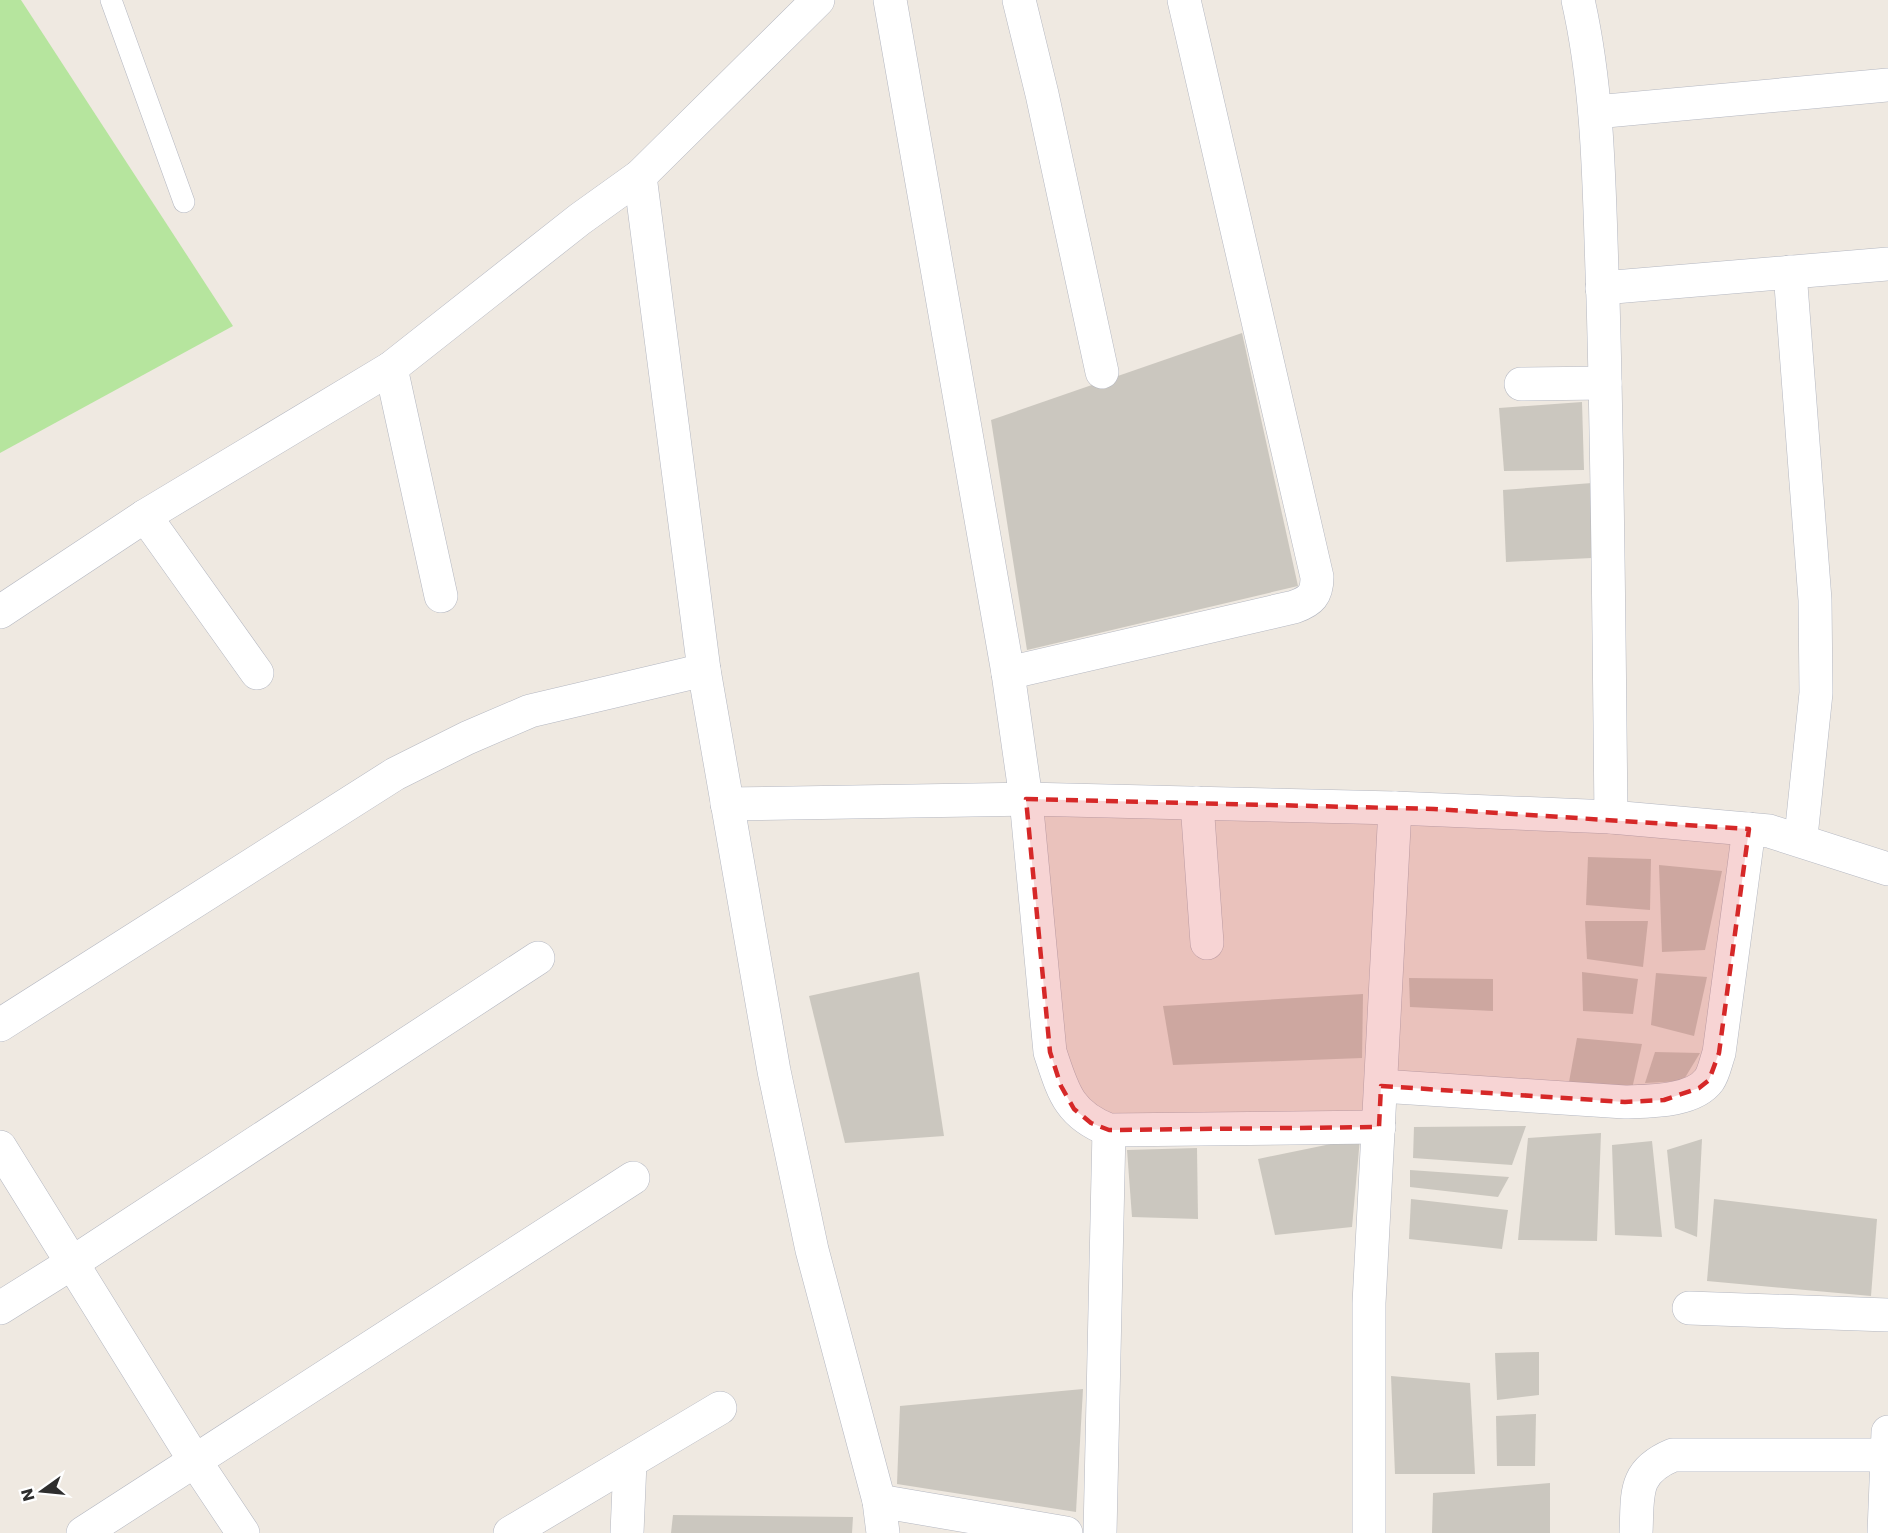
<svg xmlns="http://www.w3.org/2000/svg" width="1888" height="1533" font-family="Poppins,sans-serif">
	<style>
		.green { fill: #b6e59e }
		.building { fill: #cbc7bf }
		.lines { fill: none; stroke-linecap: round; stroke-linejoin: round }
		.lane-casing { stroke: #b4b7c1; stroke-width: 22 }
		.street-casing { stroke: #b4b7c1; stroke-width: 34 }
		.secondary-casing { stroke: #b4b7c1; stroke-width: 34 }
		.lane { stroke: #fff; stroke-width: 21 }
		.street { stroke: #fff; stroke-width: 33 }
		.secondary { stroke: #fff; stroke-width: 33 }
		.marked { fill: #d62828; fill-opacity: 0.2; stroke: #d62828; stroke-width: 4.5; stroke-dasharray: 12 8; stroke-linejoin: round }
	</style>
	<rect width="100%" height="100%" fill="#efe9e1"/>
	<path class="green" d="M 0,0 L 21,0 L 233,326 L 0,453 Z"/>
	<g class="building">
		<path d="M 1242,333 L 1298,586 L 1027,650 L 991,420 Z"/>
		<path d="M 1582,402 L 1584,470 L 1504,471 L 1499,408 Z"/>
		<path d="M 1592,483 L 1592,558 L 1506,562 L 1503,490 Z"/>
		<path d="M 1588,857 L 1651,859 L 1650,910 L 1586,905 Z"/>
		<path d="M 1659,865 L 1722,871 L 1705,950 L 1662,952 Z"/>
		<path d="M 1585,921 L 1648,921 L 1643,967 L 1587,959 Z"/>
		<path d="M 919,972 L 944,1136 L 845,1143 L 809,996 Z"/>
		<path d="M 1582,972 L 1638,979 L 1633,1014 L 1583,1011 Z"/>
		<path d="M 1656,973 L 1707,977 L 1694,1036 L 1651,1025 Z"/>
		<path d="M 1409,978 L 1493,979 L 1493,1011 L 1410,1007 Z"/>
		<path d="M 1363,994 L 1362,1058 L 1173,1065 L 1163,1006 Z"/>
		<path d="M 1577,1038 L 1642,1044 L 1632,1089 L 1569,1082 Z"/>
		<path d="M 1655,1052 L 1700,1053 L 1683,1081 L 1645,1083 Z"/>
		<path d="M 1526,1126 L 1512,1165 L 1413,1158 L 1414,1127 Z"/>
		<path d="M 1601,1133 L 1597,1241 L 1518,1240 L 1528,1138 Z"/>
		<path d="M 1360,1138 L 1352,1227 L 1275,1235 L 1258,1159 Z"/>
		<path d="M 1702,1139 L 1697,1237 L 1675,1228 L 1667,1150 Z"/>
		<path d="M 1652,1141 L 1662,1237 L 1615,1235 L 1612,1145 Z"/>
		<path d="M 1197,1148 L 1198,1219 L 1132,1217 L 1127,1150 Z"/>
		<path d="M 1410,1170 L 1509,1177 L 1498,1197 L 1410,1187 Z"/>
		<path d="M 1411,1199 L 1508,1210 L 1502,1249 L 1409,1239 Z"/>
		<path d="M 1714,1199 L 1877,1219 L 1871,1296 L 1707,1281 Z"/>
		<path d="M 1539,1352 L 1539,1395 L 1497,1400 L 1495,1353 Z"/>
		<path d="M 1391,1376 L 1470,1383 L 1475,1474 L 1395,1474 Z"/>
		<path d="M 1083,1389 L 1076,1512 L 897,1484 L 900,1406 Z"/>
		<path d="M 1536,1414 L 1535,1466 L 1497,1466 L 1496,1416 Z"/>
		<path d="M 1550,1483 L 1550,1533 L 1432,1533 L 1433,1493 Z"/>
		<path d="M 673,1515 L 853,1517 L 852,1533 L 671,1533 Z"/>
	</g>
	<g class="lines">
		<g class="lane-casing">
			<path id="lane" d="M 111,0 L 184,202"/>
		</g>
		<g class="street-casing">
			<g id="street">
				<path d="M 890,0 L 1008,673 L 1026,799 L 1050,1052 C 1063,1091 1068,1114 1109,1130 L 1379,1127"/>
				<path d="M 1019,0 L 1042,94 L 1102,372"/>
				<path d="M 1578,0 C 1600,97 1599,199 1603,299 C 1608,471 1609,644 1611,817"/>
				<path d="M 1595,112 L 1888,85"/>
				<path d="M 1790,272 L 1815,600 L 1816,693 L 1802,827"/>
				<path d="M 1602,288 L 1888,264"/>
				<path d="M 391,368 L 441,596"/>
				<path d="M 145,516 L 257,673"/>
				<path d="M 1008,673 L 1294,607 C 1311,601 1317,595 1317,577 L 1184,0"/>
				<path d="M 727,804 L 1026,799 L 1395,808 L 1611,817 L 1769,831 L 1888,869"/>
				<path d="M 0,1025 L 395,774 L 467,738 L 530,711 L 704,670"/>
				<path d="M 1381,1086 L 1625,1102 C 1649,1101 1693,1102 1709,1080 C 1714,1073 1716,1061 1719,1053 L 1749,829"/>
				<path d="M 0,1147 L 195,1461 L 243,1533"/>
				<path d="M 0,1308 L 72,1263 L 538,958"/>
				<path d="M 1689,1308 L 1888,1315"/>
				<path d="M 879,1501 L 1066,1533"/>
				<path d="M 83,1533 L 633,1178"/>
				<path d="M 510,1533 L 720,1408"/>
				<path d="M 627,1533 L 630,1462"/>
				<path d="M 1100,1533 L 1109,1130"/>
				<path d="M 1369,1533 L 1369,1303 L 1395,808"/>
				<path d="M 1636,1533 C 1638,1495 1632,1472 1673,1455 L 1887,1455"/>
				<path d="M 1884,1533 L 1888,1432"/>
			</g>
		</g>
		<g class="secondary-casing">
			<g id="secondary">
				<path d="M 640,176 L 704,670 L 774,1071 L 812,1250 L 879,1501 L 883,1533"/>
				<path d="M 1521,384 L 1605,383"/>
				<path d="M 0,612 L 145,516 L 391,368 L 580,219 L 640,176 L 818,0"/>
				<path d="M 1197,803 L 1207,943"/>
			</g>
		</g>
		<use href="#lane" class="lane"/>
		<use href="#street" class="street"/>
		<use href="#secondary" class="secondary"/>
	</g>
	<path class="marked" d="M 1026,799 L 1434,809 L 1749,829 L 1719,1053 L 1709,1080 L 1699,1088 L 1664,1100 L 1625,1102 L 1381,1086 L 1379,1127 L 1109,1130 L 1091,1123 L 1074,1109 L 1061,1086 L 1050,1052 Z"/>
	<g transform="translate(42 1491) rotate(255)" stroke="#ffffff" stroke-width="4.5" paint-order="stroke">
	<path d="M0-4.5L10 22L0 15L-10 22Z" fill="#2e2e2e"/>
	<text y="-9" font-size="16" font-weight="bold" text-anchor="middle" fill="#2e2e2e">N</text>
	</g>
</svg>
